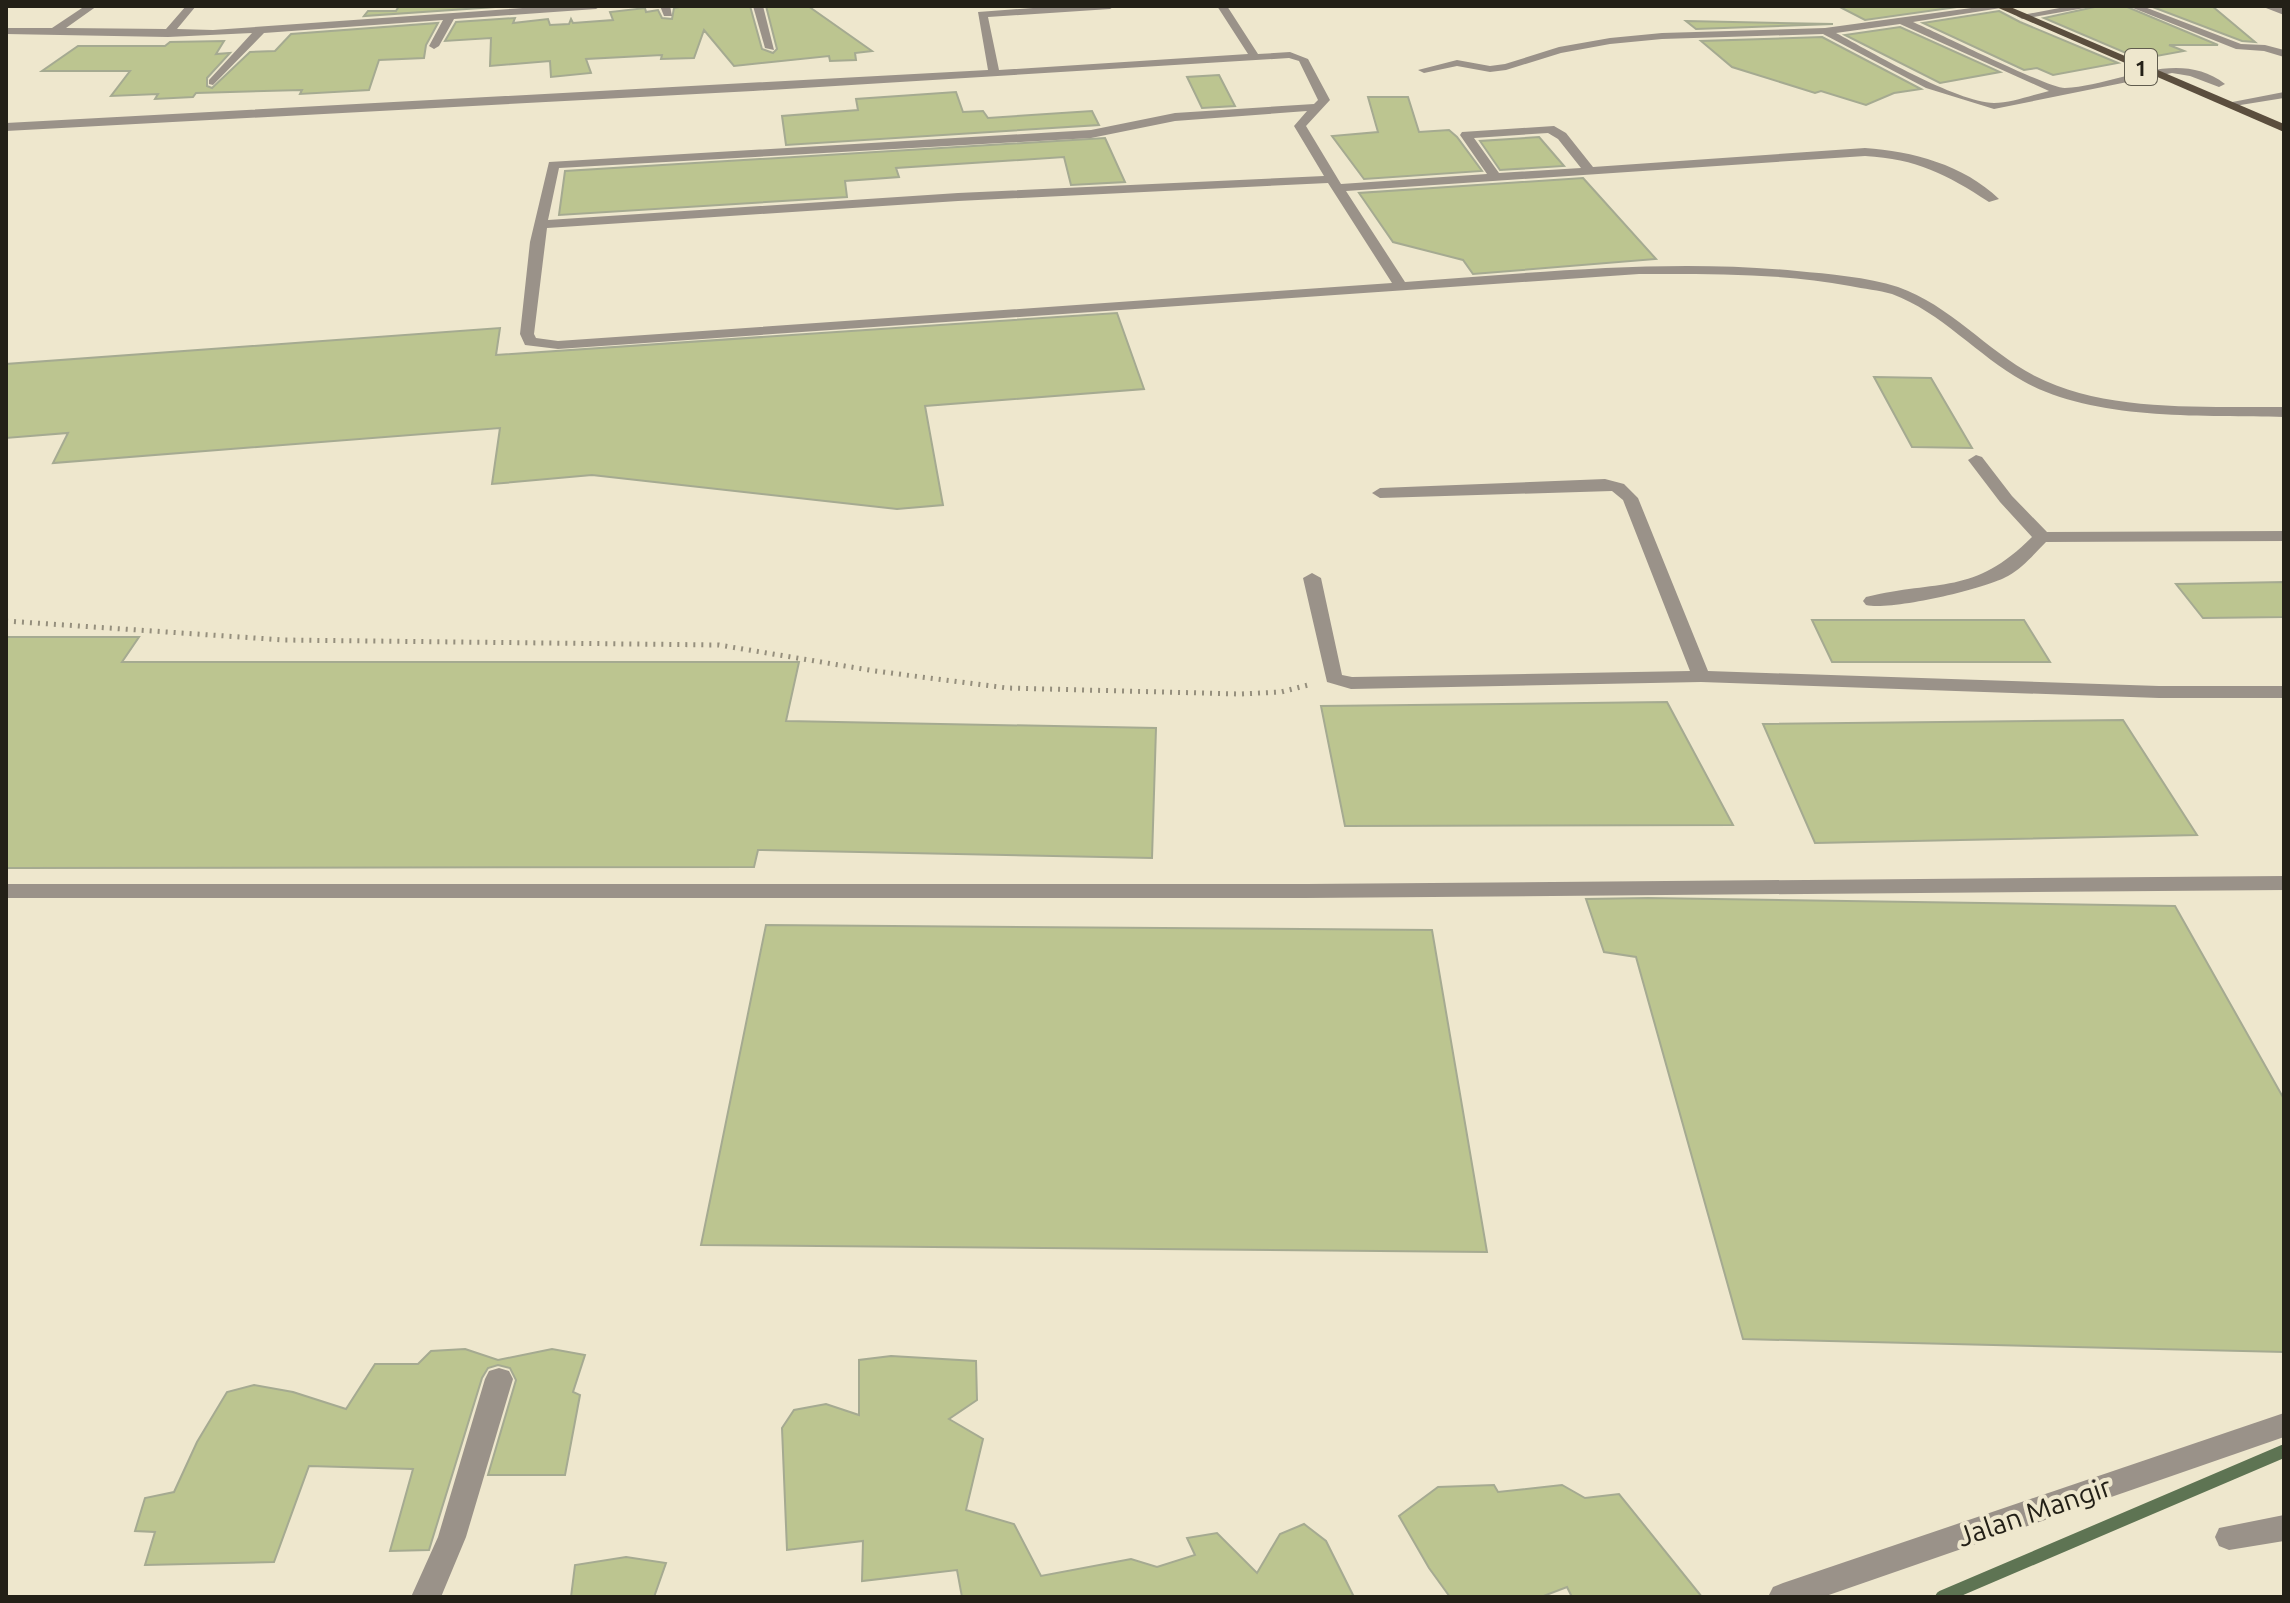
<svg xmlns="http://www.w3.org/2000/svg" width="2290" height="1603" font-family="Ubuntu,sans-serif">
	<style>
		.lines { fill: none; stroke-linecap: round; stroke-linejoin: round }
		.stream { stroke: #5e7453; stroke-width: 13 }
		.building { fill: #bcc590; stroke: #a5aa91; stroke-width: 2 }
		.path { stroke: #958f7d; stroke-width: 5; stroke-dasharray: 2 6; stroke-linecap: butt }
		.minor { fill: #9a9289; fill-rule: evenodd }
		.major { fill: #5b4e3e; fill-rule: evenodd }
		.labels { text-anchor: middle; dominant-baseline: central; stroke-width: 8; stroke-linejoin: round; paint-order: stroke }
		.shield { fill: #eee7cd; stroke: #605c4e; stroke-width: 2 }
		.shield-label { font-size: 22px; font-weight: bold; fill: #232017 }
		.near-street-label { font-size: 28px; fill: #232017; stroke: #eee7cd }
	</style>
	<rect width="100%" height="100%" fill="#eee7cd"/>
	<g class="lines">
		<path class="stream" d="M 1942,1597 L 2284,1451"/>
	</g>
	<g class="building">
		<path d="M 399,6 L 510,6 L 364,16 L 368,11 L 396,11 Z"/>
		<path d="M 685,6 L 750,6 L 762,49 L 773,53 L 777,49 L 766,6 L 808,6 L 872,51 L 855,53 L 856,60 L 830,61 L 829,56 L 734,66 L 704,30 L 694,58 L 661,59 L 662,55 L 586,59 L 591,73 L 551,77 L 550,61 L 490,66 L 491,38 L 445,41 L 456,22 L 515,18 L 513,23 L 548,19 L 550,25 L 569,24 L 571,19 L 573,23 L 613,20 L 610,12 L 645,8 L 646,12 L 658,10 L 662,18 L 672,19 L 674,8 Z"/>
		<path d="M 1838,6 L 1964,6 L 1865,20 Z"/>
		<path d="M 2099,6 L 2125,6 L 2218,45 L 2169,45 L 2184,51 L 2140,59 L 2044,18 Z"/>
		<path d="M 2150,6 L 2212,6 L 2255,42 L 2242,41 Z"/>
		<path d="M 1999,11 L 2020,22 L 2118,63 L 2053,75 L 2037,68 L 2024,70 L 1923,23 Z"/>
		<path d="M 1686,21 L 1833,24 L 1696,29 Z"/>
		<path d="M 438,23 L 426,45 L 424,58 L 379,60 L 369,90 L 300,94 L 302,90 L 196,93 L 193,97 L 155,99 L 158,94 L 111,96 L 130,71 L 42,71 L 78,46 L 165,46 L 170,42 L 224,41 L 216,54 L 230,53 L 207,78 L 207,86 L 212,88 L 250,52 L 275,51 L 291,34 Z"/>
		<path d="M 1900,27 L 2000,72 L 1940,83 L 1845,35 Z"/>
		<path d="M 1822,37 L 1921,89 L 1894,93 L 1866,105 L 1821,91 L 1815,93 L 1732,67 L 1701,41 Z"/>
		<path d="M 1219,75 L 1235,106 L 1202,108 L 1187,77 Z"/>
		<path d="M 956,92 L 963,112 L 983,111 L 988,118 L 1092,111 L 1099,125 L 786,145 L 782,116 L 858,110 L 856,99 Z"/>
		<path d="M 1368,97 L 1408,97 L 1419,132 L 1449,130 L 1457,137 L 1482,171 L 1364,179 L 1332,136 L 1378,132 Z"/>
		<path d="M 1539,137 L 1564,166 L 1500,170 L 1480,141 Z"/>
		<path d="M 1105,138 L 1125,182 L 1071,185 L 1064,157 L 896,168 L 899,177 L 845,181 L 847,197 L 559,215 L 565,171 Z"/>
		<path d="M 1583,178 L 1656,259 L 1473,274 L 1463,260 L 1393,242 L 1359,193 Z"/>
		<path d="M 1117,313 L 1144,389 L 925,406 L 943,505 L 897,509 L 592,475 L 492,484 L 500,428 L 53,463 L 68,433 L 6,438 L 6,364 L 500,328 L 496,355 Z"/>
		<path d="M 1874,377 L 1931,378 L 1972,448 L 1912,447 Z"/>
		<path d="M 2284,582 L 2284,617 L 2203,618 L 2176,584 Z"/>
		<path d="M 1812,620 L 2024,620 L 2050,662 L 1832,662 Z"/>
		<path d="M 6,637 L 139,637 L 122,662 L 799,662 L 786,721 L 1156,728 L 1152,858 L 758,850 L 754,867 L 6,868 Z"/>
		<path d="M 1667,702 L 1733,825 L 1345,826 L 1321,706 Z"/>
		<path d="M 2123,720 L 2197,835 L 1815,843 L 1763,724 Z"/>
		<path d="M 1648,898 L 2175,906 L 2284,1099 L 2284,1352 L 1743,1339 L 1636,957 L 1604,952 L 1586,899 Z"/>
		<path d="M 766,925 L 1432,930 L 1487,1252 L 701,1245 Z"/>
		<path d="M 465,1349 L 498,1360 L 552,1349 L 585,1355 L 573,1392 L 580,1395 L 565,1475 L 488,1475 L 516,1380 L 510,1368 L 498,1365 L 488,1368 L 482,1378 L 429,1550 L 390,1551 L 413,1469 L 309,1466 L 274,1562 L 145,1565 L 155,1532 L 135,1531 L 145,1498 L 174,1492 L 197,1442 L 227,1392 L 254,1385 L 293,1392 L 346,1409 L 375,1364 L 418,1364 L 431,1351 Z"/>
		<path d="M 891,1356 L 976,1361 L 977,1400 L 949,1419 L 983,1439 L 966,1510 L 1014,1524 L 1041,1576 L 1131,1559 L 1157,1567 L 1195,1555 L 1187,1538 L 1217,1533 L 1257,1573 L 1280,1534 L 1304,1524 L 1326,1541 L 1354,1597 L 962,1597 L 957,1570 L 862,1581 L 863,1541 L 787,1550 L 782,1428 L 794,1410 L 826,1404 L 859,1415 L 859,1360 Z"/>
		<path d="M 1494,1485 L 1498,1492 L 1562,1485 L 1585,1498 L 1619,1494 L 1702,1597 L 1572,1597 L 1567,1587 L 1541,1597 L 1450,1597 L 1429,1568 L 1399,1516 L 1438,1487 Z"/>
		<path d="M 626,1557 L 666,1563 L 654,1597 L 571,1597 L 575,1565 Z"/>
	</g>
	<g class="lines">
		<path class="path" d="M 6,621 L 284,640 L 719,645 L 875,671 L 1007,688 L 1240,694 L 1281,692 L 1312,684"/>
		<g class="minor">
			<path d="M 85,6 L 97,6 L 66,28 L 166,29 L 186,6 L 196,6 L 177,29 L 213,30 L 552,6 L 601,6 L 596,9 L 454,19 L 439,46 L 434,49 L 429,46 L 443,20 L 264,33 L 213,85 L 209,84 L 209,80 L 252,33 L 168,37 L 6,34 L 6,28 L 52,28 Z"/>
			<path d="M 660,6 L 670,6 L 672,16 L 664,16 Z"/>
			<path d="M 753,6 L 763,6 L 774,50 L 765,48 Z"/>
			<path d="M 1060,6 L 1115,6 L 1110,9 L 988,17 L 999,70 L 1248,54 L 1217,6 L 1227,6 L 1258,54 L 1290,52 L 1308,59 L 1330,100 L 1306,126 L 1341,184 L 1487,174 L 1460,135 L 1462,132 L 1554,126 L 1566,133 L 1593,167 L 1865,148 C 1912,151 1964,165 1999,199 L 1989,202 C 1946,174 1917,159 1865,156 L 1346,191 L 1405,282 C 1535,273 1666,258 1797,271 C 1829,274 1867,277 1898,287 C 1950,305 1987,351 2035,376 C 2106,413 2205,406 2284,407 L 2284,417 C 2204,415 2093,421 2023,381 C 1978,356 1941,312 1892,294 C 1879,290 1864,289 1850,286 C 1780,273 1710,274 1639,274 L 558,349 L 525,345 L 520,334 L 530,242 L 549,162 L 1091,130 L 1175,113 L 1314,104 L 1318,100 L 1299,61 L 1289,58 L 753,91 L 6,131 L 6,123 L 988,70 L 978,12 ZM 1307,111 L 1294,126 L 1324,176 L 958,193 L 548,220 L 559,168 L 1091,138 L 1175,121 ZM 1548,133 L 1558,139 L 1581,168 L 1499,173 L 1474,138 ZM 1328,183 L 1392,283 L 558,341 L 536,338 L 534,334 L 547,228 L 958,201 Z"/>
			<path d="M 1986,6 L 2007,7 L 1913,22 C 1936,32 2050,89 2065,88 C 2117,86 2177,47 2225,84 L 2219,87 L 2190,76 L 2172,73 L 1994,109 L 1926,88 L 1823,34 L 1662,39 L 1610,44 L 1561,53 L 1506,70 L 1490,72 L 1457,66 L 1424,73 L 1418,70 L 1457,60 L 1490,66 L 1505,64 L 1559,47 L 1610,38 L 1662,33 L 1825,28 ZM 1900,24 L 2049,91 C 2032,95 2011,103 1994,103 C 1956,102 1871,52 1836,33 Z"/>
			<path d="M 2070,6 L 2096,6 L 2022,19 L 2017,16 Z"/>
			<path d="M 2128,6 L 2142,6 L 2241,44 L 2265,45 L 2284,50 L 2284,57 L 2264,51 L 2236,49 Z"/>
			<path d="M 2265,6 L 2284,8 L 2284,15 L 2266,8 Z"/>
			<path d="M 2284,92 L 2284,98 L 2228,107 L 2222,104 Z"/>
			<path d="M 1976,455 L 1982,457 L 2012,496 L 2047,532 L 2284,531 L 2284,541 L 2046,542 C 2034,554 2024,567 2008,576 C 1985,589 1891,611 1866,605 L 1863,601 L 1866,597 C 1939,579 1973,596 2032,537 L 2000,502 L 1968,460 Z"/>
			<path d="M 1605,479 L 1624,484 L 1638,498 L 1708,671 L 2159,686 L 2284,686 L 2284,698 L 2159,698 L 1701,682 L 1351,689 L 1327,682 L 1303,578 L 1312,573 L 1321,578 L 1342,675 L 1352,677 L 1690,671 L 1623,500 L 1612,491 L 1380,498 L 1372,493 L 1380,488 Z"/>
			<path d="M 2284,876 L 2284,890 L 1306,898 L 6,898 L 6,884 L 1306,884 Z"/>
			<path d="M 499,1368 L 509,1371 L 513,1379 L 466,1537 L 441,1597 L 411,1597 L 438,1537 L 485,1379 L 489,1371 Z"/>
			<path d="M 2284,1413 L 2284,1437 L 1823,1597 L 1768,1597 L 1773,1587 L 1783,1583 Z"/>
			<path d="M 2284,1515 L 2284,1541 L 2229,1550 L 2219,1546 L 2215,1537 L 2219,1528 Z"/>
		</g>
		<path class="major" d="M 1994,6 L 2008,6 L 2284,124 L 2284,132 Z"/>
	</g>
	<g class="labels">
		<rect class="shield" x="2125" y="49" width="32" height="36" rx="6"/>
		<g class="shield-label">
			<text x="2141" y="67">1</text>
		</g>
		<g class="near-street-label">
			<text transform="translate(2034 1511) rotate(-19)">Jalan Mangir</text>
		</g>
	</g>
	<rect width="2290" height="1603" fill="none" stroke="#232017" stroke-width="16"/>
</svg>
